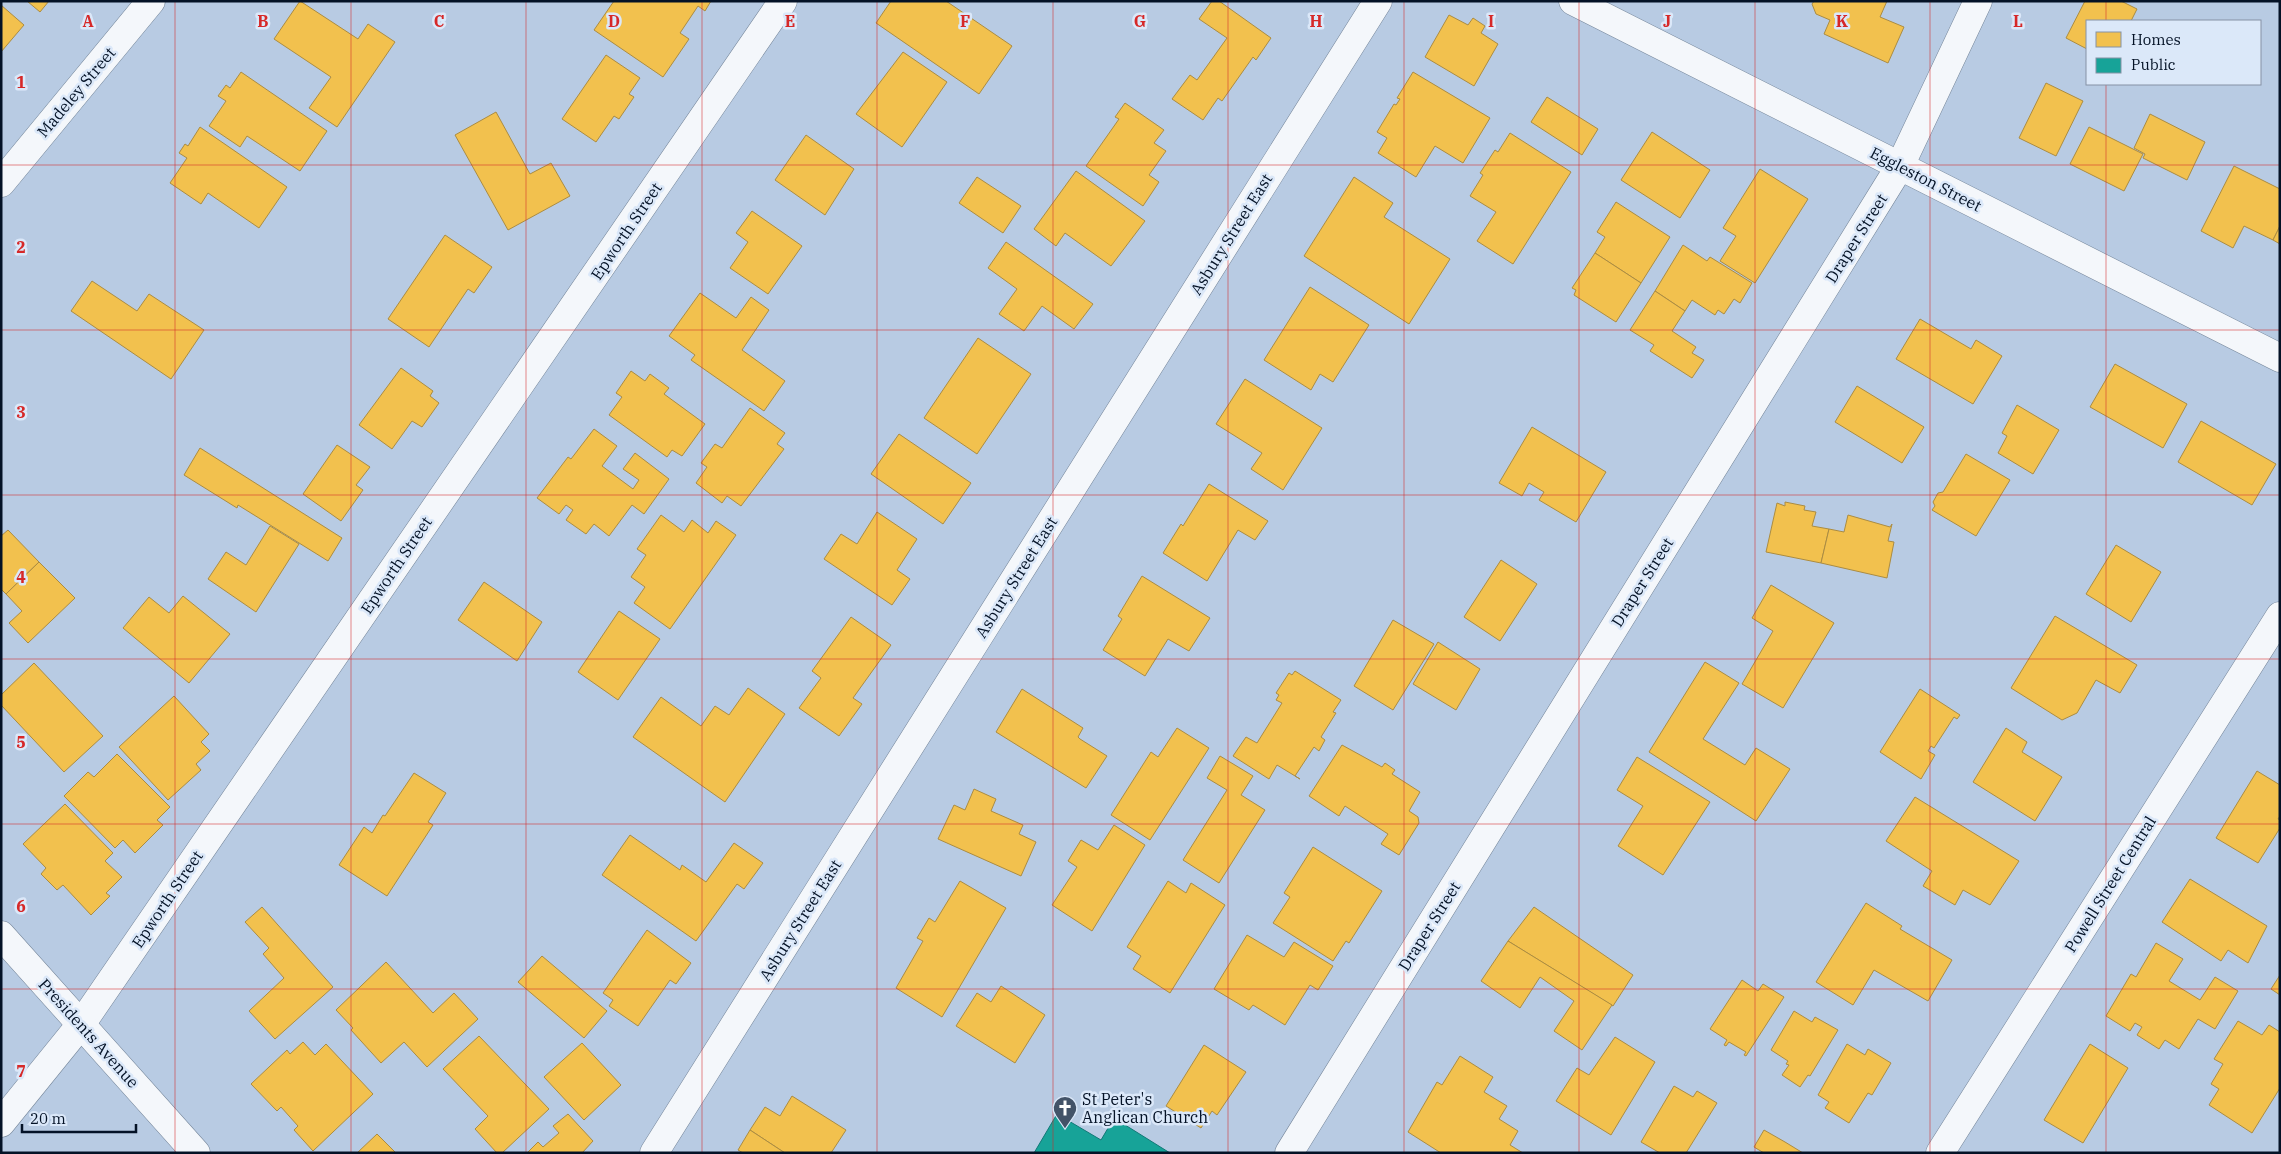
<svg xmlns="http://www.w3.org/2000/svg" width="2281" height="1154" font-family="'IBM Plex Serif',serif">
	<style>
		.homes { fill: #f2c14e; stroke: #ab8c42 }
		.public { fill: #17a398; stroke: #117876 }
		.lines { fill: none; stroke-linecap: round; stroke-linejoin: round }
		.street-casing { stroke: #748599; stroke-width: 29 }
		.secondary-casing { stroke: #748599; stroke-width: 29 }
		.street { stroke: #f4f7fb; stroke-width: 28 }
		.secondary { stroke: #f4f7fb; stroke-width: 28 }
		.grid { fill: none; stroke: #d62828; stroke-width: 1; stroke-opacity: 0.55 }
		.labels { text-anchor: middle; dominant-baseline: central; stroke-width: 5; stroke-linejoin: round; paint-order: stroke }
		.street-label { font-size: 16px; fill: #041226; stroke: #dbe8f9 }
		.poi-label { font-size: 16px; fill: #041226; stroke: #dbe8f9; text-anchor: start }
		.grid-label { font-size: 16px; text-anchor: middle; font-weight: bold; fill: #d62828; stroke: #dbe8f9; stroke-width: 5; stroke-linejoin: round; paint-order: stroke }
	</style>
	<rect width="100%" height="100%" fill="#b8cbe3"/>
	<g class="homes">
		<path d="M 27,1 L 49,1 L 40,12 Z"/>
		<path d="M 300,1 L 358,39 L 368,24 L 395,42 L 337,127 L 309,108 L 331,77 L 274,39 Z"/>
		<path d="M 614,1 L 711,1 L 705,11 L 698,6 L 680,33 L 689,39 L 663,77 L 594,30 Z"/>
		<path d="M 891,1 L 946,1 L 1012,46 L 979,94 L 876,23 Z"/>
		<path d="M 1212,1 L 1219,1 L 1271,38 L 1256,60 L 1253,57 L 1222,101 L 1218,98 L 1203,120 L 1172,99 L 1190,75 L 1197,80 L 1227,38 L 1199,19 Z"/>
		<path d="M 1814,1 L 1887,1 L 1880,17 L 1904,27 L 1888,63 L 1824,34 L 1830,20 L 1816,14 L 1812,4 Z"/>
		<path d="M 2085,1 L 2121,1 L 2137,9 L 2131,21 L 2087,21 L 2087,49 L 2066,38 Z"/>
		<path d="M 1,5 L 24,25 L 1,52 Z"/>
		<path d="M 1449,15 L 1468,25 L 1473,18 L 1485,26 L 1481,33 L 1498,44 L 1474,86 L 1425,57 Z"/>
		<path d="M 903,52 L 947,82 L 902,147 L 856,114 Z"/>
		<path d="M 606,55 L 640,78 L 629,94 L 634,97 L 619,119 L 614,116 L 596,142 L 562,119 Z"/>
		<path d="M 241,72 L 327,131 L 300,171 L 247,136 L 240,147 L 209,126 L 226,101 L 218,96 L 226,85 L 230,88 Z"/>
		<path d="M 1413,72 L 1490,118 L 1463,163 L 1435,146 L 1416,177 L 1378,153 L 1387,138 L 1377,132 L 1394,104 L 1396,105 L 1400,99 L 1397,98 Z"/>
		<path d="M 2046,83 L 2083,101 L 2056,156 L 2019,138 Z"/>
		<path d="M 1547,97 L 1598,129 L 1582,155 L 1531,122 Z"/>
		<path d="M 1125,103 L 1164,130 L 1154,143 L 1166,151 L 1149,175 L 1159,182 L 1143,206 L 1086,166 L 1119,119 L 1115,117 Z"/>
		<path d="M 496,112 L 530,174 L 551,163 L 570,196 L 508,230 L 455,135 Z"/>
		<path d="M 2150,114 L 2205,142 L 2187,180 L 2143,158 L 2145,154 L 2134,148 Z"/>
		<path d="M 200,127 L 287,187 L 259,228 L 208,193 L 201,204 L 170,183 L 187,158 L 179,153 L 185,144 L 188,146 Z"/>
		<path d="M 2089,127 L 2143,154 L 2124,191 L 2070,164 Z"/>
		<path d="M 1652,132 L 1710,170 L 1680,218 L 1621,180 Z"/>
		<path d="M 1510,133 L 1571,172 L 1513,264 L 1477,241 L 1496,212 L 1470,196 L 1483,175 L 1480,173 L 1495,150 L 1498,152 Z"/>
		<path d="M 806,135 L 854,169 L 825,215 L 775,180 Z"/>
		<path d="M 2234,166 L 2280,189 L 2280,226 L 2273,240 L 2244,226 L 2233,248 L 2201,231 Z"/>
		<path d="M 1760,169 L 1808,199 L 1755,283 L 1720,261 L 1736,236 L 1723,228 Z"/>
		<path d="M 1076,171 L 1145,221 L 1111,266 L 1065,233 L 1056,246 L 1034,229 Z"/>
		<path d="M 977,177 L 1021,206 L 1003,233 L 959,203 Z"/>
		<path d="M 1354,177 L 1393,203 L 1384,217 L 1450,259 L 1409,324 L 1304,256 Z"/>
		<path d="M 1616,202 L 1670,237 L 1641,283 L 1595,253 L 1605,237 L 1597,232 Z"/>
		<path d="M 752,211 L 802,246 L 768,294 L 730,268 L 748,242 L 736,233 Z"/>
		<path d="M 2280,226 L 2280,244 L 2273,240 Z"/>
		<path d="M 445,235 L 492,267 L 474,293 L 468,289 L 429,347 L 388,319 Z"/>
		<path d="M 1006,242 L 1093,304 L 1074,329 L 1042,306 L 1024,331 L 999,314 L 1017,289 L 988,268 Z"/>
		<path d="M 1683,245 L 1707,261 L 1710,257 L 1752,283 L 1740,303 L 1734,299 L 1724,314 L 1718,310 L 1715,315 L 1692,300 L 1685,311 L 1655,291 Z"/>
		<path d="M 1595,253 L 1641,283 L 1616,322 L 1574,295 L 1576,290 L 1572,288 Z"/>
		<path d="M 92,281 L 137,311 L 149,294 L 204,330 L 171,379 L 71,311 Z"/>
		<path d="M 1310,287 L 1369,325 L 1333,382 L 1320,374 L 1311,390 L 1264,360 Z"/>
		<path d="M 1655,291 L 1685,311 L 1672,331 L 1696,347 L 1692,353 L 1704,360 L 1692,378 L 1650,351 L 1654,345 L 1630,330 Z"/>
		<path d="M 700,293 L 736,318 L 751,297 L 769,310 L 742,350 L 785,381 L 764,411 L 691,360 L 695,355 L 669,336 Z"/>
		<path d="M 1920,319 L 1971,349 L 1976,340 L 2002,356 L 1973,404 L 1896,359 Z"/>
		<path d="M 978,338 L 1031,374 L 977,454 L 924,418 Z"/>
		<path d="M 2115,364 L 2187,404 L 2163,448 L 2090,407 Z"/>
		<path d="M 401,368 L 433,391 L 430,396 L 439,403 L 422,427 L 412,421 L 392,449 L 359,425 Z"/>
		<path d="M 631,371 L 645,381 L 650,374 L 669,388 L 664,394 L 705,424 L 682,456 L 672,450 L 667,457 L 609,415 L 622,397 L 616,393 Z"/>
		<path d="M 1245,379 L 1322,428 L 1283,490 L 1251,469 L 1262,453 L 1216,424 Z"/>
		<path d="M 1857,386 L 1924,427 L 1902,463 L 1835,422 Z"/>
		<path d="M 2017,405 L 2059,430 L 2033,474 L 1998,453 L 2007,436 L 2002,433 Z"/>
		<path d="M 750,408 L 785,433 L 777,444 L 784,449 L 741,506 L 727,496 L 722,503 L 696,483 L 707,467 L 701,463 L 715,444 L 722,448 Z"/>
		<path d="M 2201,421 L 2276,464 L 2252,505 L 2178,462 Z"/>
		<path d="M 1532,427 L 1606,472 L 1576,522 L 1539,500 L 1544,492 L 1529,483 L 1522,496 L 1499,483 Z"/>
		<path d="M 594,429 L 617,446 L 602,466 L 633,489 L 639,480 L 623,469 L 635,453 L 669,479 L 644,514 L 632,505 L 609,536 L 594,524 L 586,534 L 566,520 L 573,510 L 566,505 L 559,514 L 537,498 L 568,457 L 571,459 Z"/>
		<path d="M 899,434 L 971,483 L 943,524 L 871,474 Z"/>
		<path d="M 337,445 L 370,467 L 356,485 L 363,490 L 341,521 L 303,494 Z"/>
		<path d="M 200,448 L 342,538 L 328,561 L 238,505 L 237,508 L 184,475 Z"/>
		<path d="M 1966,454 L 2010,480 L 1976,536 L 1932,510 L 1935,506 L 1933,502 L 1938,493 L 1943,492 Z"/>
		<path d="M 1209,484 L 1268,521 L 1255,540 L 1238,530 L 1207,581 L 1163,553 L 1181,524 L 1183,526 Z"/>
		<path d="M 1785,502 L 1805,506 L 1804,510 L 1816,512 L 1812,526 L 1829,529 L 1821,563 L 1766,552 L 1777,503 L 1785,506 Z"/>
		<path d="M 877,512 L 917,539 L 897,570 L 910,579 L 892,605 L 824,559 L 841,534 L 857,544 Z"/>
		<path d="M 661,515 L 684,532 L 692,520 L 708,533 L 716,521 L 736,535 L 670,629 L 634,603 L 645,587 L 631,577 L 646,555 L 637,549 Z"/>
		<path d="M 1848,515 L 1890,527 L 1892,524 L 1888,541 L 1894,542 L 1887,578 L 1821,563 L 1829,529 L 1844,532 Z"/>
		<path d="M 270,526 L 299,544 L 256,612 L 208,579 L 226,552 L 246,565 Z"/>
		<path d="M 8,530 L 39,562 L 6,594 L 1,589 L 1,536 Z"/>
		<path d="M 2116,545 L 2161,572 L 2131,622 L 2086,594 Z"/>
		<path d="M 1501,560 L 1537,584 L 1500,641 L 1464,617 Z"/>
		<path d="M 39,562 L 75,598 L 28,643 L 9,623 L 22,611 L 6,594 Z"/>
		<path d="M 1142,576 L 1210,618 L 1189,651 L 1168,639 L 1145,676 L 1103,650 L 1122,619 L 1118,616 Z"/>
		<path d="M 484,582 L 542,622 L 517,661 L 458,620 Z"/>
		<path d="M 1771,585 L 1834,623 L 1783,708 L 1742,684 L 1773,631 L 1752,618 Z"/>
		<path d="M 183,596 L 230,634 L 189,683 L 123,628 L 149,597 L 169,613 Z"/>
		<path d="M 619,611 L 660,639 L 618,700 L 578,672 Z"/>
		<path d="M 2055,616 L 2137,665 L 2120,693 L 2096,680 L 2077,713 L 2062,720 L 2011,688 Z"/>
		<path d="M 851,617 L 891,645 L 853,698 L 862,704 L 839,736 L 799,708 L 821,678 L 812,671 Z"/>
		<path d="M 1393,620 L 1434,644 L 1393,710 L 1354,686 Z"/>
		<path d="M 1438,642 L 1480,669 L 1456,710 L 1413,684 Z"/>
		<path d="M 1705,662 L 1739,683 L 1703,739 L 1745,765 L 1756,748 L 1790,769 L 1756,821 L 1649,752 Z"/>
		<path d="M 34,663 L 103,736 L 64,772 L 1,705 L 1,695 Z"/>
		<path d="M 1295,671 L 1341,700 L 1333,712 L 1336,713 L 1321,737 L 1325,740 L 1319,751 L 1314,747 L 1295,776 L 1300,779 L 1277,765 L 1269,779 L 1233,756 L 1246,737 L 1257,743 L 1282,703 L 1276,700 L 1279,695 L 1276,693 L 1289,673 L 1292,675 Z"/>
		<path d="M 748,688 L 785,714 L 725,802 L 633,737 L 661,697 L 701,726 L 715,706 L 729,715 Z"/>
		<path d="M 1022,689 L 1083,728 L 1078,737 L 1080,739 L 1107,756 L 1086,788 L 996,732 Z"/>
		<path d="M 1920,689 L 1960,715 L 1957,719 L 1954,717 L 1934,748 L 1931,746 L 1928,751 L 1935,755 L 1921,779 L 1880,752 Z"/>
		<path d="M 174,696 L 209,734 L 201,742 L 210,751 L 196,764 L 201,770 L 168,800 L 119,747 Z"/>
		<path d="M 1177,728 L 1209,748 L 1150,840 L 1111,815 L 1151,752 L 1158,757 Z"/>
		<path d="M 2006,728 L 2027,742 L 2022,752 L 2062,777 L 2035,821 L 1973,782 Z"/>
		<path d="M 1342,745 L 1382,767 L 1385,763 L 1395,770 L 1392,774 L 1420,792 L 1409,811 L 1418,817 L 1419,823 L 1399,855 L 1381,844 L 1388,834 L 1345,806 L 1339,816 L 1309,796 Z"/>
		<path d="M 117,754 L 170,807 L 157,820 L 163,825 L 135,853 L 123,840 L 115,848 L 64,796 L 88,772 L 94,777 Z"/>
		<path d="M 1220,756 L 1253,776 L 1241,795 L 1265,810 L 1219,883 L 1183,860 L 1227,790 L 1207,778 Z"/>
		<path d="M 1637,757 L 1710,802 L 1663,875 L 1618,846 L 1643,806 L 1617,790 Z"/>
		<path d="M 2257,771 L 2280,785 L 2280,816 L 2278,819 L 2280,820 L 2280,828 L 2258,863 L 2216,838 Z"/>
		<path d="M 414,773 L 446,793 L 428,822 L 433,825 L 387,896 L 339,865 L 364,827 L 372,833 L 383,815 L 385,816 Z"/>
		<path d="M 974,789 L 996,799 L 991,811 L 1023,825 L 1019,834 L 1036,842 L 1021,876 L 938,839 L 954,805 L 965,810 Z"/>
		<path d="M 1915,797 L 2019,861 L 1990,905 L 1963,890 L 1955,905 L 1923,886 L 1932,871 L 1886,841 Z"/>
		<path d="M 65,804 L 113,853 L 105,861 L 122,877 L 106,893 L 110,896 L 91,915 L 63,885 L 57,890 L 41,874 L 46,868 L 23,844 Z"/>
		<path d="M 1114,825 L 1145,845 L 1092,931 L 1052,905 L 1077,867 L 1068,861 L 1081,840 L 1098,850 Z"/>
		<path d="M 630,835 L 680,870 L 682,865 L 706,882 L 734,843 L 763,863 L 744,889 L 737,884 L 696,941 L 602,875 Z"/>
		<path d="M 1313,847 L 1382,891 L 1349,943 L 1346,941 L 1333,961 L 1273,923 L 1290,897 L 1284,893 Z"/>
		<path d="M 2190,879 L 2267,926 L 2248,963 L 2228,950 L 2221,961 L 2162,922 Z"/>
		<path d="M 960,881 L 1006,908 L 942,1017 L 896,988 L 923,941 L 917,938 L 929,918 L 935,922 Z"/>
		<path d="M 1168,881 L 1186,893 L 1191,883 L 1225,905 L 1170,993 L 1133,969 L 1141,956 L 1127,947 Z"/>
		<path d="M 1866,903 L 1902,926 L 1900,929 L 1952,960 L 1928,1001 L 1874,970 L 1853,1005 L 1816,982 Z"/>
		<path d="M 262,907 L 333,987 L 275,1039 L 249,1011 L 284,978 L 263,954 L 269,948 L 245,922 Z"/>
		<path d="M 1534,907 L 1633,975 L 1613,1006 L 1508,941 Z"/>
		<path d="M 647,930 L 691,963 L 676,984 L 670,980 L 638,1026 L 609,1006 L 613,1000 L 603,993 Z"/>
		<path d="M 1247,935 L 1284,957 L 1294,942 L 1333,966 L 1318,990 L 1310,985 L 1285,1025 L 1253,1005 L 1249,1010 L 1214,989 Z"/>
		<path d="M 1508,941 L 1612,1005 L 1582,1050 L 1554,1031 L 1574,1001 L 1540,977 L 1520,1008 L 1481,981 Z"/>
		<path d="M 2156,943 L 2183,959 L 2169,981 L 2200,1000 L 2215,977 L 2238,991 L 2215,1029 L 2198,1019 L 2179,1049 L 2165,1040 L 2159,1049 L 2137,1035 L 2142,1027 L 2135,1023 L 2130,1031 L 2106,1016 L 2131,974 L 2136,977 Z"/>
		<path d="M 542,956 L 607,1011 L 584,1038 L 518,982 Z"/>
		<path d="M 386,962 L 433,1013 L 454,993 L 478,1019 L 427,1067 L 404,1042 L 381,1063 L 351,1030 L 353,1028 L 336,1010 Z"/>
		<path d="M 2280,975 L 2280,995 L 2271,989 Z"/>
		<path d="M 1742,980 L 1758,991 L 1763,984 L 1784,997 L 1746,1056 L 1744,1055 L 1746,1052 L 1729,1042 L 1726,1046 L 1724,1045 L 1727,1040 L 1710,1029 Z"/>
		<path d="M 1001,986 L 1045,1015 L 1015,1063 L 956,1026 L 977,993 L 991,1002 Z"/>
		<path d="M 1794,1011 L 1812,1022 L 1815,1017 L 1838,1030 L 1810,1076 L 1808,1075 L 1800,1087 L 1782,1075 L 1789,1065 L 1786,1064 L 1788,1061 L 1771,1050 Z"/>
		<path d="M 2238,1021 L 2262,1035 L 2269,1025 L 2280,1032 L 2280,1088 L 2252,1133 L 2209,1105 L 2219,1089 L 2211,1084 L 2223,1064 L 2214,1059 Z"/>
		<path d="M 479,1036 L 549,1109 L 502,1153 L 497,1153 L 475,1129 L 488,1116 L 443,1069 Z"/>
		<path d="M 1615,1037 L 1655,1062 L 1611,1135 L 1556,1101 L 1577,1068 L 1589,1075 Z"/>
		<path d="M 303,1042 L 315,1055 L 326,1044 L 373,1094 L 313,1151 L 294,1130 L 298,1126 L 281,1107 L 277,1111 L 251,1084 L 287,1050 L 290,1054 Z"/>
		<path d="M 582,1043 L 621,1085 L 584,1120 L 544,1077 Z"/>
		<path d="M 1847,1044 L 1865,1055 L 1868,1049 L 1891,1063 L 1872,1095 L 1868,1093 L 1849,1123 L 1825,1108 L 1829,1102 L 1818,1095 Z"/>
		<path d="M 2090,1044 L 2128,1068 L 2083,1143 L 2044,1120 Z"/>
		<path d="M 1204,1045 L 1246,1072 L 1217,1115 L 1212,1111 L 1201,1128 L 1166,1106 Z"/>
		<path d="M 1460,1056 L 1493,1077 L 1484,1092 L 1507,1106 L 1499,1119 L 1518,1131 L 1510,1145 L 1523,1153 L 1441,1153 L 1408,1132 L 1437,1082 L 1442,1085 Z"/>
		<path d="M 1674,1086 L 1693,1097 L 1697,1091 L 1717,1103 L 1686,1153 L 1660,1153 L 1641,1142 Z"/>
		<path d="M 792,1096 L 846,1130 L 831,1153 L 785,1153 L 750,1130 L 765,1107 L 780,1116 Z"/>
		<path d="M 568,1114 L 593,1141 L 582,1153 L 527,1153 L 538,1142 L 543,1147 L 559,1133 L 553,1126 Z"/>
		<path d="M 750,1130 L 785,1153 L 743,1153 L 738,1150 Z"/>
		<path d="M 1764,1130 L 1785,1142 L 1803,1153 L 1764,1153 L 1754,1147 Z"/>
		<path d="M 377,1134 L 396,1153 L 357,1153 Z"/>
	</g>
	<path class="public" d="M 1057,1114 L 1101,1140 L 1114,1118 L 1170,1153 L 1034,1153 Z"/>
	<g class="lines">
		<g class="street-casing">
			<g id="street">
				<path d="M 1573,1 L 2280,358"/>
				<path d="M 1,183 L 151,1"/>
				<path d="M 1,1123 L 82,1023 L 783,1"/>
				<path d="M 654,1153 L 1378,1"/>
				<path d="M 1289,1153 L 1900,166 L 1978,1"/>
				<path d="M 1940,1153 L 2280,616"/>
			</g>
		</g>
		<g class="secondary-casing">
			<path id="secondary" d="M 1,935 L 196,1153"/>
		</g>
		<use href="#street" class="street"/>
		<use href="#secondary" class="secondary"/>
	</g>
	<path class="grid" d="M 175,1 L 175,1153M 351,1 L 351,1153M 526,1 L 526,1153M 702,1 L 702,1153M 877,1 L 877,1153M 1053,1 L 1053,1153M 1228,1 L 1228,1153M 1404,1 L 1404,1153M 1579,1 L 1579,1153M 1755,1 L 1755,1153M 1930,1 L 1930,1153M 2106,1 L 2106,21M 2106,84 L 2106,1153M 1,165 L 2280,165M 1,330 L 2280,330M 1,495 L 2280,495M 1,659 L 2280,659M 1,824 L 2280,824M 1,989 L 2280,989"/>
	<defs>
		<g id="church-pin" transform="scale(1.25)"><path d="M0 17L-7.5 6A9.5 9.5 0 1 1 7.5 6Z" fill="#435368" stroke="#dbe8f9"/><path d="M-1.2-6h2.4v3.5h3.3v2.4h-3.3V6h-2.4V-.1h-3.3v-2.4h3.3Z" fill="#fff"/></g>
	</defs>
	<g fill-rule="evenodd">
		<use href="#church-pin" x="1065" y="1108"/>
	</g>
	<g class="labels">
		<g class="street-label">
			<text transform="translate(76 92) rotate(-50)">Madeley Street</text>
			<text transform="translate(1926 179) rotate(27)">Eggleston Street</text>
			<text transform="translate(626 231) rotate(-56)">Epworth Street</text>
			<text transform="translate(1231 234) rotate(-58)">Asbury Street East</text>
			<text transform="translate(1856 238) rotate(-58)">Draper Street</text>
			<text transform="translate(396 565) rotate(-56)">Epworth Street</text>
			<text transform="translate(1016 577) rotate(-58)">Asbury Street East</text>
			<text transform="translate(1642 582) rotate(-58)">Draper Street</text>
			<text transform="translate(2110 884) rotate(-58)">Powell Street Central</text>
			<text transform="translate(167 899) rotate(-56)">Epworth Street</text>
			<text transform="translate(800 920) rotate(-58)">Asbury Street East</text>
			<text transform="translate(1429 926) rotate(-58)">Draper Street</text>
			<text transform="translate(89 1033) rotate(48)">Presidents Avenue</text>
		</g>
		<g class="poi-label">
			<text x="1082" y="1099">St Peter's<tspan x="1082" dy="18">Anglican Church</tspan></text>
		</g>
	</g>
	<g class="grid-label">
		<text x="88" y="27">A</text>
		<text x="263" y="27">B</text>
		<text x="439" y="27">C</text>
		<text x="614" y="27">D</text>
		<text x="790" y="27">E</text>
		<text x="965" y="27">F</text>
		<text x="1140" y="27">G</text>
		<text x="1316" y="27">H</text>
		<text x="1491" y="27">I</text>
		<text x="1667" y="27">J</text>
		<text x="1842" y="27">K</text>
		<text x="2018" y="27">L</text>
		<text x="21" y="88">1</text>
		<text x="21" y="253">2</text>
		<text x="21" y="418">3</text>
		<text x="21" y="583">4</text>
		<text x="21" y="748">5</text>
		<text x="21" y="912">6</text>
		<text x="21" y="1077">7</text>
	</g>
	<rect width="2281" height="1154" fill="none" stroke="#041226" stroke-width="5"/>
	<rect x="2086" y="20" width="175" height="65" fill="#dbe8f9" stroke="#8592a5"/>
	<rect x="2096" y="32" width="25" height="15" fill="#f2c14e" stroke="#8592a5"/>
	<text x="2131" y="45" font-size="15" fill="#041226">Homes</text>
	<rect x="2096" y="58" width="25" height="15" fill="#17a398" stroke="#8592a5"/>
	<text x="2131" y="70" font-size="15" fill="#041226">Public</text>
	<path d="M22 1124v8h114v-8" fill="none" stroke="#041226" stroke-width="2.5"/>
	<text x="30" y="1124" font-size="15" fill="#041226" stroke="#dbe8f9" stroke-width="4" paint-order="stroke">20 m</text>
</svg>
